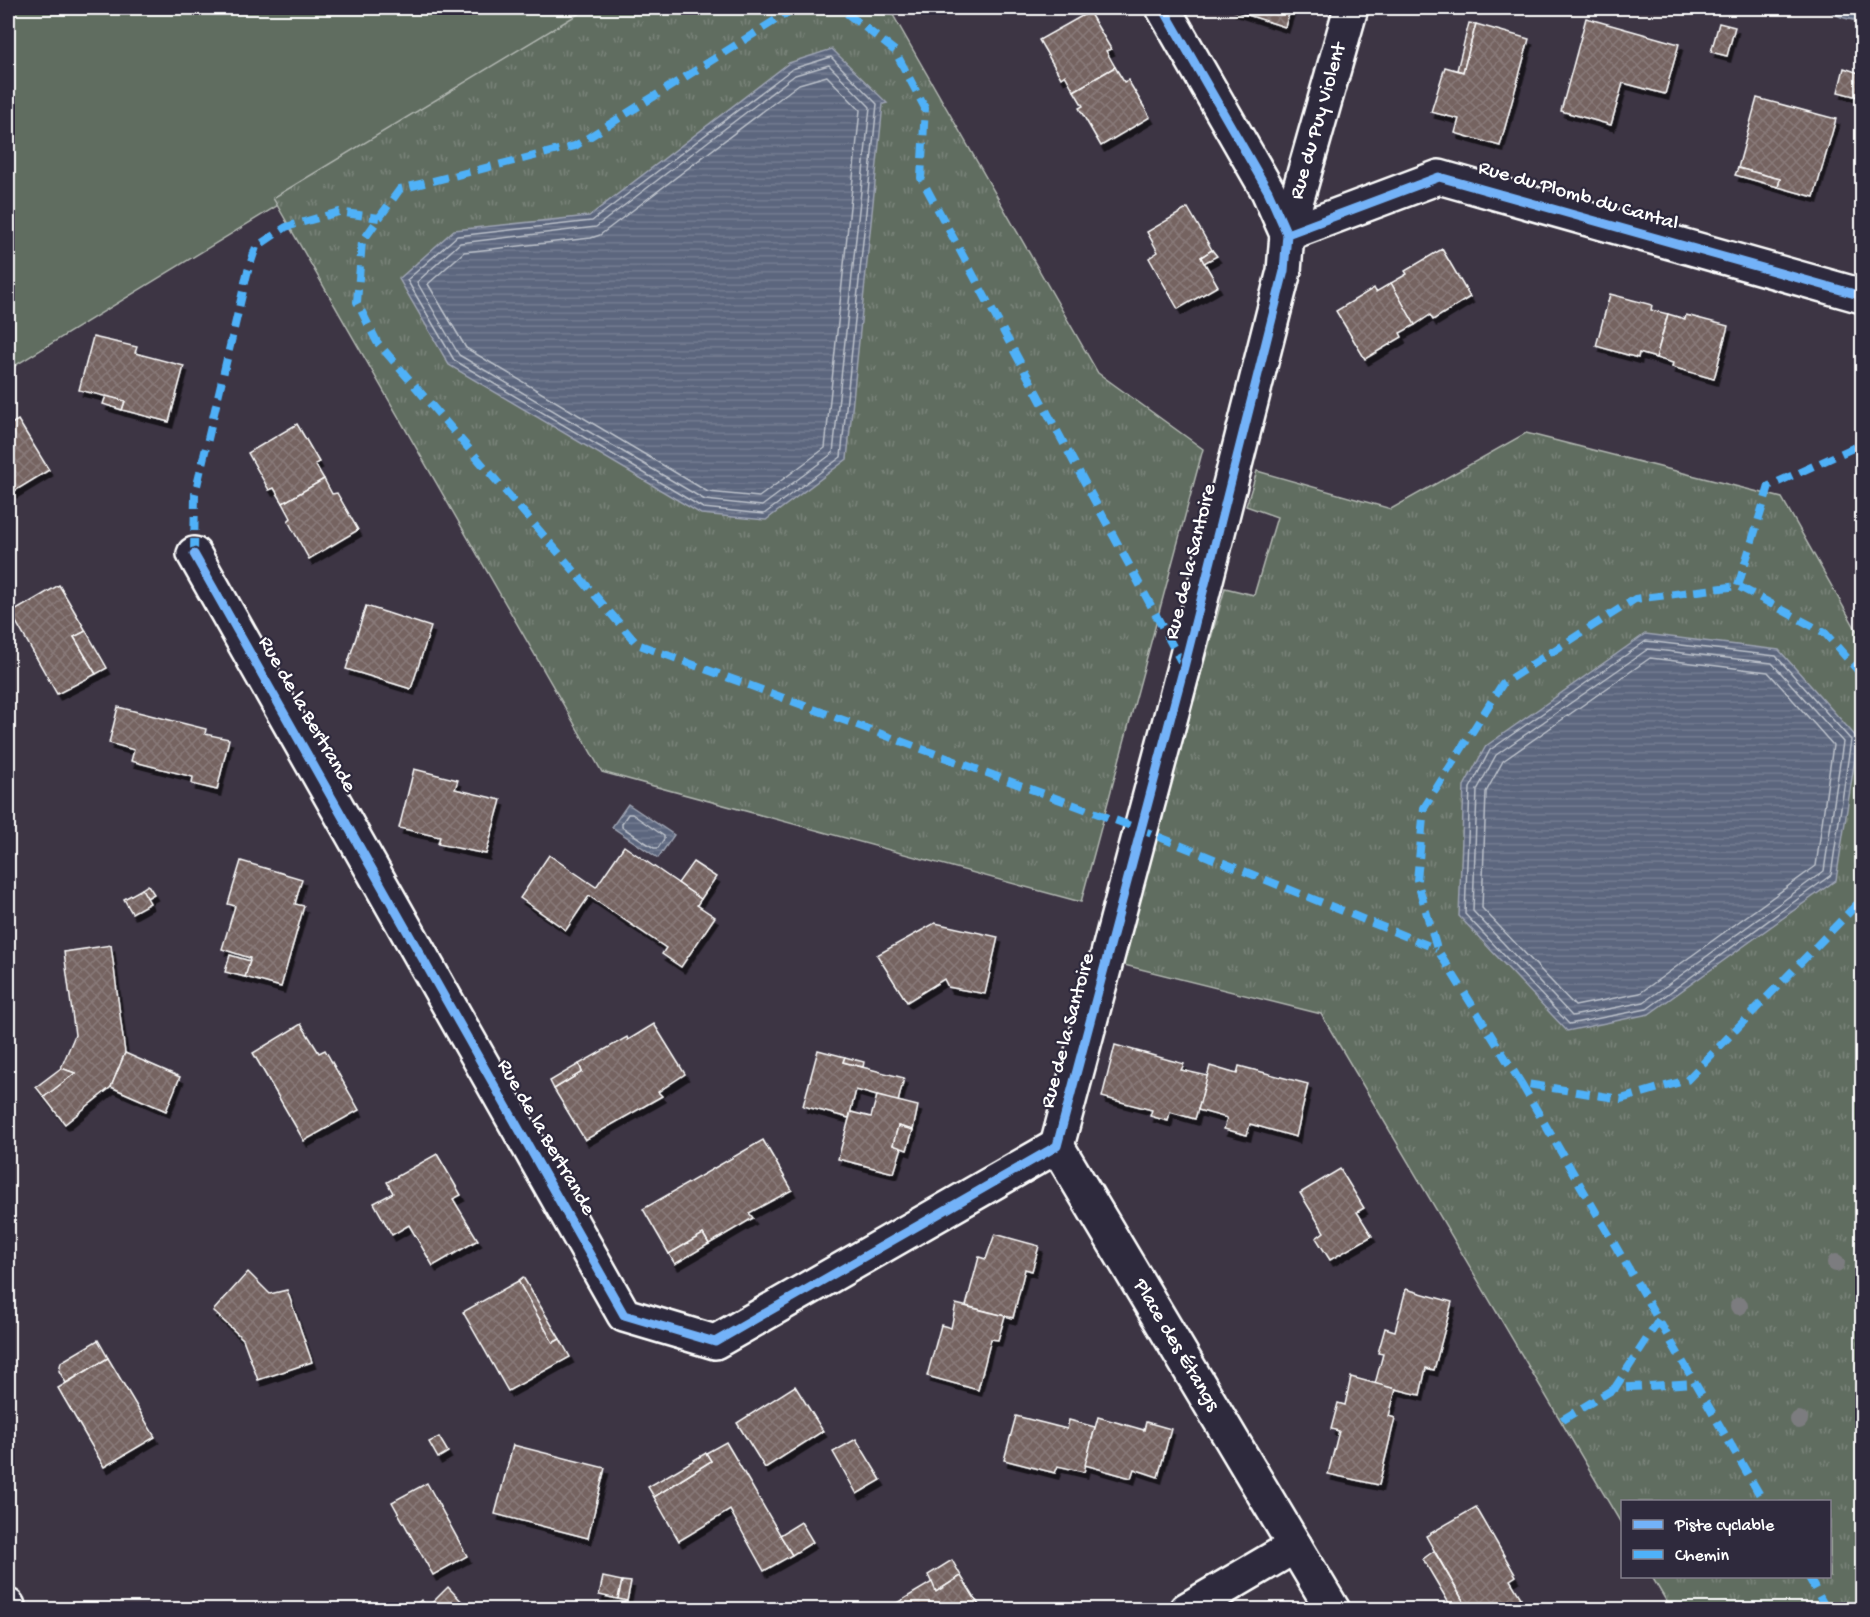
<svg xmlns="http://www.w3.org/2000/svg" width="1870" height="1617" font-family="'Gochi Hand',sans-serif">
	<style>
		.green { fill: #616d61; stroke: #b0b6b0; stroke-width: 1.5 }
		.park { fill: url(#park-tufts); stroke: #b0b6b0; stroke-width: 1.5 }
		.water { fill: url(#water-rules); stroke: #9da3b2; stroke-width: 1.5 }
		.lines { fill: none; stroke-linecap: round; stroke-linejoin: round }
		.shore { stroke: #bdc2cb; stroke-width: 1.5 }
		.building { fill: url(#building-cross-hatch); stroke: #fff; stroke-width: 1.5; filter: url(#shadow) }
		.minor-casing { stroke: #fff; stroke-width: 38 }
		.minor { stroke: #2f2a3d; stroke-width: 33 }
		.quiet { stroke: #4fb1f8; stroke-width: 8; stroke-dasharray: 15 8; stroke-linecap: butt }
		.cycleway-casing { stroke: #2f2a3d; stroke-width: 13 }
		.cycleway { stroke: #73b2f8; stroke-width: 9 }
		.tree { fill: #7c7c7f }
		.labels { text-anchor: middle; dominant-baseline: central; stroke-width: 4.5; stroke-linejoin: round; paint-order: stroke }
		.street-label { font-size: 21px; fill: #fff; stroke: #2f2a3d }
	</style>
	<defs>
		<pattern id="park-tufts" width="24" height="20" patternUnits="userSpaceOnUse" patternTransform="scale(1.5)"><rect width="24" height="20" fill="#616d61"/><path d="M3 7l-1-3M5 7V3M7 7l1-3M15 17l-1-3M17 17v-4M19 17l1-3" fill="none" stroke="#798379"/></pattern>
		<pattern id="water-rules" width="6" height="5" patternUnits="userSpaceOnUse" patternTransform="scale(1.5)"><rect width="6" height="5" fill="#5b667e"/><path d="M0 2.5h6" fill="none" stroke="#747d91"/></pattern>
		<pattern id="building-cross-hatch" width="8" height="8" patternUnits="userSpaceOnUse" patternTransform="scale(1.5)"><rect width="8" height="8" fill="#746361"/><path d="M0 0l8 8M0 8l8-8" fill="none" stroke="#897a79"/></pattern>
		<filter id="shadow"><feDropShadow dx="3.5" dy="6" stdDeviation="0" flood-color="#0009"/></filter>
	</defs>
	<rect width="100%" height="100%" fill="#3d3544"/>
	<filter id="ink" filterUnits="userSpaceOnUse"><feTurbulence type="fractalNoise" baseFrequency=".0167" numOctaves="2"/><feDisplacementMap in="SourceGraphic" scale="12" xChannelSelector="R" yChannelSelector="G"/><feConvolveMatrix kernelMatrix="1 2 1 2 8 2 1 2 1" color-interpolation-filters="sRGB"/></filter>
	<g filter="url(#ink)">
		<path class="green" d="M 8,8 L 601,8 L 8,370 Z"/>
		<g class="park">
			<path d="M 588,8 L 889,8 L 1098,373 L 1203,449 L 1081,902 L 602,772 L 273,198 Z"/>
			<path d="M 1526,433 L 1782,498 L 1862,640 L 1862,1609 L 1671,1609 L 1652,1577 L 1830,1576 L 1830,1502 L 1622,1502 L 1622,1525 L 1321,1014 L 1120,964 L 1225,588 L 1254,595 L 1277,517 L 1246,506 L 1257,471 L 1391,509 Z"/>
		</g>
		<g class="water">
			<path d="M 1828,8 L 1862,8 L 1862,22 C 1851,19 1835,18 1828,8 Z"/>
			<path d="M 832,49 L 887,103 L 883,104 L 847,459 L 766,520 L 701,514 L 449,365 L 399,279 L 454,230 L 589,216 L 789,63 Z"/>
			<path d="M 1645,634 L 1779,650 L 1858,739 L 1836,880 L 1649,1014 L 1567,1031 L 1459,916 L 1464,786 L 1486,746 Z"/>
			<path d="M 628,804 L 674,835 L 658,858 L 612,827 Z"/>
		</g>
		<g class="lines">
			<g class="shore">
				<path d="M 831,57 L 877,104 L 841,457 L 764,514 L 703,508 L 454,360 L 407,280 L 457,236 L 592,221 L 792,69 Z"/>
				<path d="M 829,65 L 870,107 L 833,453 L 762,506 L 705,500 L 459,355 L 417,282 L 460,243 L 596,227 L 795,75 Z"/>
				<path d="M 827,76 L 860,110 L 825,448 L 759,497 L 708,492 L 466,348 L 428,284 L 464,252 L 591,238 L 600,235 L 799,84 Z"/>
				<path d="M 1646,641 L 1776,656 L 1851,740 L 1831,875 L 1647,1009 L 1569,1024 L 1465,914 L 1470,788 L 1490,750 Z"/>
				<path d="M 1648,649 L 1772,663 L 1843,742 L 1824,871 L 1644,1002 L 1572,1016 L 1473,911 L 1477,790 L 1496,755 Z"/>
				<path d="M 1650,658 L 1768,672 L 1833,745 L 1816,866 L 1640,993 L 1575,1006 L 1482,908 L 1486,792 L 1503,761 Z"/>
				<path d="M 628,814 L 632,814 L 664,836 L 664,839 L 658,848 L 654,848 L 622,827 L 622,823 Z"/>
			</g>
		</g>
		<g class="building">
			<path d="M 1233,8 L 1291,8 L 1285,27 L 1232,10 Z"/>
			<path d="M 1089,12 L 1111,49 L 1106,51 L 1115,67 L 1074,91 L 1065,75 L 1061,78 L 1039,40 Z"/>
			<path d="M 1586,18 L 1679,44 L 1665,94 L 1623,83 L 1611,125 L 1561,111 Z"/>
			<path d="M 1469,23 L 1476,24 L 1463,72 L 1457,70 Z"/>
			<path d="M 1719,23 L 1735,27 L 1727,56 L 1711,52 Z"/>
			<path d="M 1476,24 L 1529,39 L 1500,146 L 1455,133 L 1459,119 L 1431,112 L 1445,67 L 1463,72 Z"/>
			<path d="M 1115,67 L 1124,82 L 1128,80 L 1150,117 L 1101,146 L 1079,108 L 1083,106 L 1074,91 Z"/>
			<path d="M 1844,68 L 1862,74 L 1862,98 L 1838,92 Z"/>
			<path d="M 1757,98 L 1836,119 L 1814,197 L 1778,187 L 1780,179 L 1738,168 Z"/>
			<path d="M 1738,168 L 1780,179 L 1778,187 L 1735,175 Z"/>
			<path d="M 1188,208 L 1212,250 L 1201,257 L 1218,286 L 1178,309 L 1149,258 L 1158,252 L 1147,232 Z"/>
			<path d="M 1442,249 L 1470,297 L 1433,320 L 1430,315 L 1415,325 L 1391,283 L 1407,274 L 1405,271 Z"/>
			<path d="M 1212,250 L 1217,256 L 1204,263 L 1201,257 Z"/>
			<path d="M 1391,283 L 1415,325 L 1400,333 L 1402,337 L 1365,359 L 1336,311 L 1374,288 L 1376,292 Z"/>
			<path d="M 1610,294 L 1652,305 L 1651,310 L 1668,314 L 1656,358 L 1639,353 L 1638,358 L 1596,346 Z"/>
			<path d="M 1668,314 L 1685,319 L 1686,315 L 1728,326 L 1714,379 L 1672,367 L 1673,363 L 1656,358 Z"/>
			<path d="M 93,337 L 137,347 L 135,353 L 184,366 L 169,422 L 122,410 L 125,401 L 79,390 Z"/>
			<path d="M 106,396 L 125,401 L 122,410 L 103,404 Z"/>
			<path d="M 18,420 L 49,470 L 13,492 L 8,482 L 8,426 Z"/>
			<path d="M 297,424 L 319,462 L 315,464 L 324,479 L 283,503 L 274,488 L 269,490 L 248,453 Z"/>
			<path d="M 324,479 L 332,494 L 337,493 L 358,530 L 309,559 L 288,521 L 291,518 L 283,503 Z"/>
			<path d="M 59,585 L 86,631 L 74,637 L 96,674 L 57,694 L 11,613 Z"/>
			<path d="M 366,606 L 431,627 L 411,689 L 346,669 Z"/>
			<path d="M 86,631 L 107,668 L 96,674 L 74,637 Z"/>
			<path d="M 118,707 L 206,729 L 205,734 L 229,739 L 217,790 L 192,784 L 193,777 L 131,761 L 134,750 L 109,743 Z"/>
			<path d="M 414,769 L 458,780 L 455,789 L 501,800 L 486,854 L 438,844 L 440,837 L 399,828 Z"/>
			<path d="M 624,846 L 701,899 L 697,905 L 715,917 L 681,967 L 662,954 L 666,948 L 589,896 L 566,930 L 520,898 L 549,855 L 596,887 Z"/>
			<path d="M 241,861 L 302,879 L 295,904 L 304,906 L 281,987 L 245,977 L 250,958 L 222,949 L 235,906 L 228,904 Z"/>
			<path d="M 693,862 L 716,877 L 701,899 L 678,883 Z"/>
			<path d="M 148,885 L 154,894 L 147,898 L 142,889 Z"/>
			<path d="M 142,889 L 150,903 L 132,913 L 124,899 Z"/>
			<path d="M 935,923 L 998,937 L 985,994 L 948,987 L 944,979 L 907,1002 L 877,955 Z"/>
			<path d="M 111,945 L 125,1053 L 111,1087 L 65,1124 L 44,1097 L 75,1073 L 61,1068 L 75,1035 L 64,952 Z"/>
			<path d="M 230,955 L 250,961 L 245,977 L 225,972 Z"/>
			<path d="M 301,1024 L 319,1053 L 325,1050 L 359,1110 L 304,1141 L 253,1053 Z"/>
			<path d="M 654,1024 L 685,1074 L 658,1092 L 662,1096 L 585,1140 L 554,1089 L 582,1072 L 579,1064 L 627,1037 L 628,1040 Z"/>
			<path d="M 1115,1045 L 1184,1064 L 1181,1070 L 1208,1076 L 1195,1119 L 1170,1112 L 1168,1121 L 1150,1116 L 1152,1110 L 1102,1097 Z"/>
			<path d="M 818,1050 L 845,1057 L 843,1062 L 904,1078 L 898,1102 L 856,1090 L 849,1118 L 803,1106 Z"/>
			<path d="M 125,1053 L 180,1077 L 166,1111 L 111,1087 Z"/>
			<path d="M 845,1057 L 864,1062 L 863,1067 L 843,1062 Z"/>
			<path d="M 579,1064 L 582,1072 L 554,1089 L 550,1081 Z"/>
			<path d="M 1210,1066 L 1237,1074 L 1239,1066 L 1308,1084 L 1296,1137 L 1250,1124 L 1247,1135 L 1224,1129 L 1227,1118 L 1198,1110 Z"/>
			<path d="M 61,1068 L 75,1073 L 44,1097 L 36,1087 Z"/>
			<path d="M 877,1096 L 918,1106 L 913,1130 L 898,1126 L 893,1145 L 902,1147 L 894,1173 L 838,1159 L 851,1112 L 871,1117 Z"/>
			<path d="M 898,1126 L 913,1130 L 907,1150 L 893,1145 Z"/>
			<path d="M 763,1140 L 792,1190 L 749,1213 L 753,1218 L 709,1244 L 703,1234 L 669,1254 L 643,1209 Z"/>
			<path d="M 437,1154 L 461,1195 L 453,1199 L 478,1240 L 433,1266 L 409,1225 L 392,1235 L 374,1203 L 393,1193 L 387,1182 Z"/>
			<path d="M 1340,1169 L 1364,1208 L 1357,1212 L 1372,1236 L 1330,1260 L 1316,1238 L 1324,1232 L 1300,1193 Z"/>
			<path d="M 703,1234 L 709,1244 L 675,1264 L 669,1254 Z"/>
			<path d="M 995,1234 L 1039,1246 L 1032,1271 L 1025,1269 L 1013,1318 L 966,1306 L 979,1257 L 986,1259 Z"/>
			<path d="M 248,1272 L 270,1294 L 287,1290 L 312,1362 L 258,1380 L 243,1339 L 213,1311 Z"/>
			<path d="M 523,1277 L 560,1339 L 553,1343 L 518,1281 Z"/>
			<path d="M 518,1281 L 553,1343 L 560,1339 L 570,1357 L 508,1391 L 463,1312 Z"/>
			<path d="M 1406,1289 L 1452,1302 L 1434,1370 L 1426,1368 L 1420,1395 L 1375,1384 L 1383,1354 L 1378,1353 L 1385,1328 L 1395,1331 Z"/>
			<path d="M 956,1304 L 1005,1316 L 998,1340 L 991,1339 L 978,1390 L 927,1376 L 941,1325 L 951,1328 Z"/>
			<path d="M 98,1340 L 108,1358 L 66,1383 L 59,1371 L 61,1362 Z"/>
			<path d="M 108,1358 L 155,1437 L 104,1467 L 58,1388 Z"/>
			<path d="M 1351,1377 L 1396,1389 L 1389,1416 L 1395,1418 L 1379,1485 L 1328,1474 L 1339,1431 L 1331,1429 L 1338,1403 L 1345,1405 Z"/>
			<path d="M 795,1386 L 823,1431 L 765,1468 L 737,1423 Z"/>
			<path d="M 1016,1416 L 1067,1429 L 1069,1420 L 1095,1427 L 1084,1472 L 1058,1466 L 1055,1473 L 1004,1460 Z"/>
			<path d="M 1098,1417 L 1144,1430 L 1146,1422 L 1171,1429 L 1158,1477 L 1134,1469 L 1131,1478 L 1085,1465 Z"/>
			<path d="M 439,1437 L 448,1452 L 438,1458 L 429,1442 Z"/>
			<path d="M 856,1439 L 881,1480 L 857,1494 L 833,1452 Z"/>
			<path d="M 726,1442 L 792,1555 L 764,1571 L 730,1510 L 679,1541 L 654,1497 L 711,1461 L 706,1453 Z"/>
			<path d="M 513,1445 L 605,1468 L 588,1538 L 495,1514 Z"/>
			<path d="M 706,1453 L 711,1461 L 654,1497 L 648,1487 Z"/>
			<path d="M 427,1483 L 467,1556 L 433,1575 L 392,1502 Z"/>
			<path d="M 1476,1507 L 1516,1576 L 1510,1580 L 1521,1598 L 1501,1610 L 1453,1610 L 1465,1604 L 1426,1536 Z"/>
			<path d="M 801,1522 L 813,1542 L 792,1555 L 780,1535 Z"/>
			<path d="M 1434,1551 L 1465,1604 L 1453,1610 L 1423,1559 Z"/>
			<path d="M 952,1560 L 961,1576 L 936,1592 L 928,1575 Z"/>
			<path d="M 961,1576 L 982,1610 L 885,1610 L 932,1582 L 936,1592 Z"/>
			<path d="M 603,1577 L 622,1581 L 618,1599 L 599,1595 Z"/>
			<path d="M 622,1581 L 631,1582 L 627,1601 L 618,1599 Z"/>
			<path d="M 448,1587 L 470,1610 L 425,1610 Z"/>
			<path d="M 421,1600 L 428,1607 L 425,1610 L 411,1610 Z"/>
		</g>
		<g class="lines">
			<g class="minor-casing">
				<g id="minor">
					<path d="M 1287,234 L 1439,177 L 1862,296"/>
					<path id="s1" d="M 1287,234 L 1351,8"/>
					<path d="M 194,554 L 624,1315 L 715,1342 L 1057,1146"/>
					<path d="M 1057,1146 L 1184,667 L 1284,271 L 1287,234 L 1268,191 L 1163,8"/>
					<path id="s2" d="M 1057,1146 L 1333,1610"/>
					<path d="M 8,1606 L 9,1610"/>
					<path d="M 1186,1610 L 1295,1546"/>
				</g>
			</g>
			<use href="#minor" class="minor"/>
			<g class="quiet">
				<path d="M 194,554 L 195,494 L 247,274 L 256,247 L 286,227 L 339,212 L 379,218"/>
				<path d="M 1738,586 L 1769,486 L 1862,444"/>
				<path d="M 1184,667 L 921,178 L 925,108 L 895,51 L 840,8 L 795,8 L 575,146 L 400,189 L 362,242 L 357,302 L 377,342 L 637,644 L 1142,830 L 1437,949"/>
				<path d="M 1862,675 L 1825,633 L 1738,586 L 1635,599 L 1503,683 L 1424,808 L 1417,880 L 1437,949 L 1521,1083 L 1621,1099 L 1687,1080 L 1862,899"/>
				<path d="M 1521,1083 L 1764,1502"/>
				<path d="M 1659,1320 L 1615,1388 L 1696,1383"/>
				<path d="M 1562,1420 L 1615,1388"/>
				<path d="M 1808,1576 L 1827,1610"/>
			</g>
			<g class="cycleway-casing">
				<g id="cycleway">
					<path d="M 1287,234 L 1439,177 L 1862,296"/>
					<path d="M 194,554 L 624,1315 L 715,1342 L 1057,1146 L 1184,667 L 1284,271 L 1287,234 L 1268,191 L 1163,8"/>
				</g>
			</g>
			<use href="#cycleway" class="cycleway"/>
		</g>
		<g class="tree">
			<circle cx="1836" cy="1263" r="9"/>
			<circle cx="1739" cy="1306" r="9"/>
			<circle cx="1799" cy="1420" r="9"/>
		</g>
	</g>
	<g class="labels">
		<g class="street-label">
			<text stroke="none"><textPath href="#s1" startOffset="117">Rue du Puy Violent</textPath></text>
			<text transform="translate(1578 197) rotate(16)">Rue du Plomb du Cantal</text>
			<text transform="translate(1192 562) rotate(-76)">Rue de la Santoire</text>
			<text transform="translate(306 715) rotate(60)">Rue de la Bertrande</text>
			<text transform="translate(1069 1031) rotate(-75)">Rue de la Santoire</text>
			<text transform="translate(545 1138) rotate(60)">Rue de la Bertrande</text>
			<text stroke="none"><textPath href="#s2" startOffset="232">Place des Étangs</textPath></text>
		</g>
	</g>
	<rect width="1870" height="1617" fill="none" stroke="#2f2a3d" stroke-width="30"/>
	<rect x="15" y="15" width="1840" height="1587" fill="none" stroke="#fff" stroke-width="2" filter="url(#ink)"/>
	<rect x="1621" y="1500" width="210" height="78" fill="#2f2a3d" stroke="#827f8b" stroke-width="1.5"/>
	<rect x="1633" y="1520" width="30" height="9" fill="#73b2f8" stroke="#827f8b" stroke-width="1.5"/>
	<text x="1675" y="1530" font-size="18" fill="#ffffff">Piste cyclable</text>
	<rect x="1633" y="1550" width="30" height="9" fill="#4fb1f8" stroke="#827f8b" stroke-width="1.5"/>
	<text x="1675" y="1560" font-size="18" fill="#ffffff">Chemin</text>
</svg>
